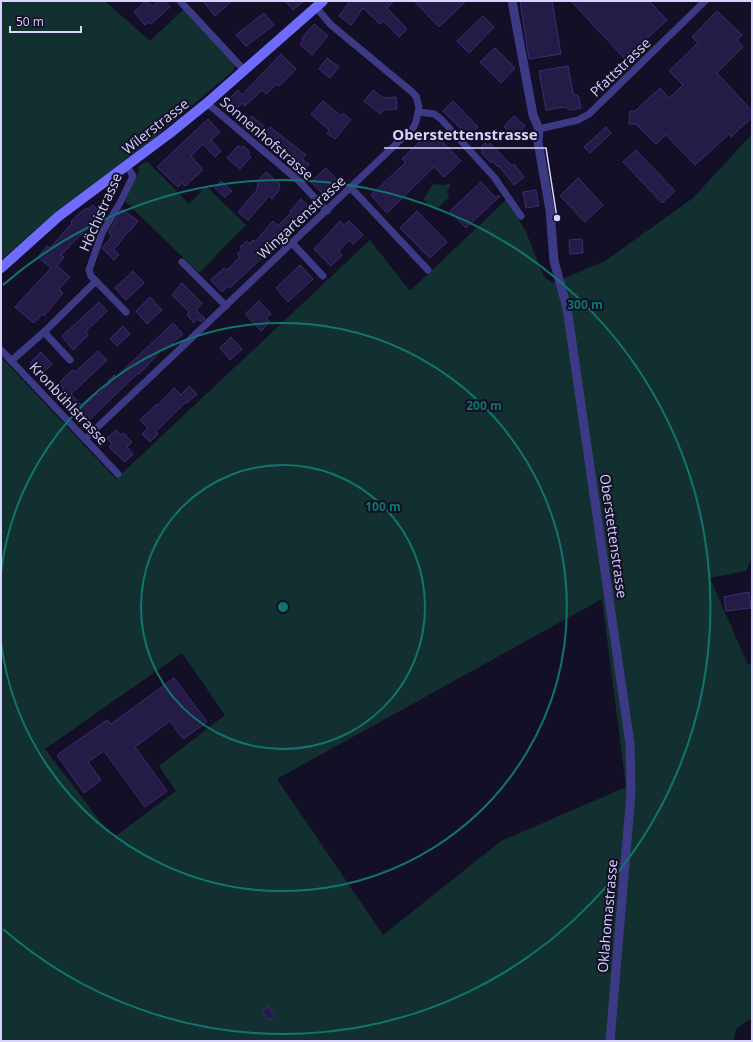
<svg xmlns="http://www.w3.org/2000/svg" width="753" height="1042" font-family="'Open Sans',sans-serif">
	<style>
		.green { fill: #12302f; fill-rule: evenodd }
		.building { fill: #241b47; stroke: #3b2d73 }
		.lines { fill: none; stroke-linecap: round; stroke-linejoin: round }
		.minor { stroke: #3d3a85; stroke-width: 7 }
		.tertiary { stroke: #3d3a85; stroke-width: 9 }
		.secondary { stroke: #6f6bff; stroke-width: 10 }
		.ring { fill: none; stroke: #0f766e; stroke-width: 2 }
		.labels { text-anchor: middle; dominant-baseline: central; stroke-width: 4; stroke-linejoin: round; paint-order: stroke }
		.street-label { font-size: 14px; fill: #d9d4ff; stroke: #130f26 }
		.centre { fill: #0f766e; stroke: #130f26; stroke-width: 2 }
		.ring-label { font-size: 12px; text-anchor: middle; font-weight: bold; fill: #0f766e; stroke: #130f26; stroke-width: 4; stroke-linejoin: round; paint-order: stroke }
		.leader { fill: none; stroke: #d9d4ff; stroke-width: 1.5 }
		.callout-dot { fill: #d9d4ff; stroke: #130f26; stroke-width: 1.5 }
		.callout-label { font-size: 15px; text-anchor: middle; font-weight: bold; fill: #d9d4ff; stroke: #130f26; stroke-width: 4; stroke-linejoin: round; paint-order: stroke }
	</style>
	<rect width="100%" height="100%" fill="#130f26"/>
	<g class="green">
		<path d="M 1,1 L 105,1 L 150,41 L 184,9 L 235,65 L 234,70 L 147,144 L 57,211 L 1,260 Z"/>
		<path d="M 752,134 L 752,556 L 746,571 L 710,578 L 748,665 L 752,663 L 752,1018 L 737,1028 L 733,1041 L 1,1041 L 1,357 L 116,479 L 370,240 L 410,291 L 507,199 L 526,232 L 544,277 L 553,283 L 605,261 L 693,198 ZM 602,599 L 626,787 L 501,841 L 383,935 L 277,779 ZM 182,653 L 225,715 L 159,766 L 176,791 L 113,838 L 45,749 Z"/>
		<path d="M 145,162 L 149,163 L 189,204 L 206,186 L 246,225 L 199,273 L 125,201 L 139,170 L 138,167 Z"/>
		<path d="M 448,183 L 451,186 L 447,191 L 449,197 L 436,210 L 423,200 L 433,184 L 445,185 Z"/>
	</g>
	<g class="building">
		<path d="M 146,1 L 153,6 L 159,1 L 165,1 L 170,7 L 151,24 L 148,22 L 145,25 L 134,12 Z"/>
		<path d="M 203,1 L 232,1 L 215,16 Z"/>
		<path d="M 285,1 L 304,1 L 293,10 Z"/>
		<path d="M 350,1 L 394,1 L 387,8 L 407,29 L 399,37 L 384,21 L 380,24 L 363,8 L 351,25 L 339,16 Z"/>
		<path d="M 414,1 L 466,1 L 439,27 Z"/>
		<path d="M 520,1 L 552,1 L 561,54 L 529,59 Z"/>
		<path d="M 571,1 L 649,1 L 667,20 L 625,59 Z"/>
		<path d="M 717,11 L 742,35 L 737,40 L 743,47 L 717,73 L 752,111 L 752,117 L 731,137 L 729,134 L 695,165 L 666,135 L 656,144 L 636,124 L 629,124 L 630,111 L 635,111 L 660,88 L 669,98 L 683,85 L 669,71 L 698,43 L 692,37 Z"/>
		<path d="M 264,13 L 274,25 L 246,46 L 236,35 Z"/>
		<path d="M 483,16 L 494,27 L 469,53 L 457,41 Z"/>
		<path d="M 314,24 L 328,36 L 312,55 L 300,44 L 303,40 L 302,38 Z"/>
		<path d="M 495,48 L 515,68 L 501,83 L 480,62 Z"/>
		<path d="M 281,54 L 296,69 L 279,86 L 277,84 L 266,94 L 262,90 L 245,106 L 242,103 L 236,109 L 228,100 L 238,90 L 242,95 Z"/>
		<path d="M 327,58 L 339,67 L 330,78 L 319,69 Z"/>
		<path d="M 568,66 L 573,93 L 579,97 L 581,108 L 570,110 L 564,107 L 546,110 L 539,71 Z"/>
		<path d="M 373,90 L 383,98 L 396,97 L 397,109 L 383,110 L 380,114 L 364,101 Z"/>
		<path d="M 323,101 L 341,116 L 343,113 L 351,120 L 335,139 L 327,133 L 329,130 L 311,114 Z"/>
		<path d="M 453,101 L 478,127 L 469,137 L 443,111 Z"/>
		<path d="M 252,116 L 268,130 L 270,127 L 306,155 L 302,159 L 309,164 L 302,173 L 272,148 L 243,127 Z"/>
		<path d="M 514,116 L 525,126 L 515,137 L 504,127 Z"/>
		<path d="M 208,119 L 220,132 L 211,140 L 221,151 L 215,157 L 203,144 L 191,156 L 203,170 L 185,186 L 182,183 L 178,187 L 157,167 Z"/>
		<path d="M 606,127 L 611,133 L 590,153 L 584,147 Z"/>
		<path d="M 431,130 L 461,161 L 444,177 L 434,167 L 387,213 L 371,195 L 406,162 L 402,159 Z"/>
		<path d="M 485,143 L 488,146 L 490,143 L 512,166 L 514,164 L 524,177 L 514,185 L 499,166 L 498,167 L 492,161 L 490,162 L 481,152 L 483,151 L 480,148 Z"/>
		<path d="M 238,146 L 241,148 L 243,146 L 250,152 L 248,154 L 251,157 L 240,169 L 227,158 Z"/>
		<path d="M 636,150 L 675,191 L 662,203 L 623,162 Z"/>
		<path d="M 326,168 L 340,183 L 326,197 L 311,182 Z"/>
		<path d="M 266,172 L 279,183 L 280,189 L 272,199 L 269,196 L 248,220 L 238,212 L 257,190 L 258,181 Z"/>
		<path d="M 578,178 L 603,205 L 585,222 L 560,196 Z"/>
		<path d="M 221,181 L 232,191 L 225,197 L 215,188 Z"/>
		<path d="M 481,182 L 495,197 L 500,196 L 466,228 L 450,211 Z"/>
		<path d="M 536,190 L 539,206 L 526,208 L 523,192 Z"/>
		<path d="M 301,199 L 311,208 L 276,243 L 275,241 L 264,252 L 266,254 L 230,288 L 228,286 L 222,292 L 211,280 L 224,268 L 227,270 L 240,257 L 237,254 L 242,249 L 240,247 L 247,241 L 250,244 L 253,240 L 255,242 L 273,221 L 278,226 L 291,213 L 290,211 Z"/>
		<path d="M 93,205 L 105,218 L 85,236 L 82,233 L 61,255 L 64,257 L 57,266 L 70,277 L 59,289 L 63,293 L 44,316 L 42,314 L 34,323 L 15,307 L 51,268 L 38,257 L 47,246 L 50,248 L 72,223 L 71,221 L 86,208 L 88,209 Z"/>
		<path d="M 122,209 L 138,221 L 130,231 L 125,235 L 114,250 L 119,255 L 114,260 L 102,248 L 112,236 L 109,233 L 110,230 Z"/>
		<path d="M 417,211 L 447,242 L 430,258 L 400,228 Z"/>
		<path d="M 340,221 L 344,225 L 349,221 L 363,235 L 353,244 L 349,240 L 339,251 L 342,255 L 331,266 L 314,249 Z"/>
		<path d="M 582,239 L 583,253 L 570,254 L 569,240 Z"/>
		<path d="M 300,265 L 313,279 L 288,302 L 276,288 Z"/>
		<path d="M 133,271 L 144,283 L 126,300 L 115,288 Z"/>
		<path d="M 182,283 L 202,303 L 196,310 L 205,319 L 201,322 L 197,319 L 194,323 L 187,315 L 189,312 L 172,295 Z"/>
		<path d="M 150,297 L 162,310 L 147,324 L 136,311 Z"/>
		<path d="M 259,301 L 271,314 L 266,318 L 270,322 L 261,331 L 245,314 Z"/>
		<path d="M 99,302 L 107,311 L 86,331 L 88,335 L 73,350 L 62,336 Z"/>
		<path d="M 173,323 L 183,334 L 168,347 L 166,345 L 143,370 L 139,374 L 138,373 L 86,423 L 58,395 L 64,389 L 59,383 L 72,370 L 75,372 L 98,351 L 107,360 L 71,394 L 81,405 L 96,392 L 98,395 L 110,383 L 108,381 L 114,375 L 116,377 Z"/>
		<path d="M 123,326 L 130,334 L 117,346 L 110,339 Z"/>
		<path d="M 231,337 L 242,349 L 230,360 L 220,348 Z"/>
		<path d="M 41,352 L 52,364 L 41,375 L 30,363 Z"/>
		<path d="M 189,386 L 197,394 L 187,403 L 186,402 L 156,431 L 158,434 L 150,442 L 142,434 L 148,428 L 140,420 L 157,404 L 158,405 L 174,388 L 181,395 Z"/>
		<path d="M 116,430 L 121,435 L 123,433 L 132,442 L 127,447 L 133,454 L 125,462 L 109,447 L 112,444 L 107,438 Z"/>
		<path d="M 749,592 L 751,608 L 726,611 L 724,597 Z"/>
		<path d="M 174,678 L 207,722 L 183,739 L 170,721 L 135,747 L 167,791 L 145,807 L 104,751 L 88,762 L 101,780 L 84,793 L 57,755 L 107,720 L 111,724 Z"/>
		<path d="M 268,1006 L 275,1016 L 269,1020 L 262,1011 Z"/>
	</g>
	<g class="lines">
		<g class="minor">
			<path d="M 180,1 L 244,70"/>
			<path d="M 207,103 L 299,181 L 327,211"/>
			<path d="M 419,112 L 434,114 L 441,119 L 494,177 L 521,216"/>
			<path d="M 539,129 L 578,120 L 589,114 L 705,1"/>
			<path d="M 351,188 L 428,270"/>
			<path d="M 292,243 L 323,276"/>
			<path d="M 182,262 L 226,306"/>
			<path d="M 126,312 L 91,276 L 89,270 L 102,233 L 121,201 L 133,176 L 127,166"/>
			<path d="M 44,332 L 70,360"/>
			<path d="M 1,350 L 118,474"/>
			<path d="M 11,361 L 44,332 L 96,281"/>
			<path d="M 85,439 L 413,128 L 416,122 L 419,107 L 416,96 L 412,92 L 330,24 L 316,7"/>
		</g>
		<path class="tertiary" d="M 512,1 L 533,115 L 539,129 L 538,142 L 550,210 L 554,261 L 567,308 L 630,744 L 631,793 L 610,1041"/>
		<path class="secondary" d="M 1,268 L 59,216 L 170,133 L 207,103 L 323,1"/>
	</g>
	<g class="ring">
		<circle cx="283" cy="607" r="142"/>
		<path d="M1 572A284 284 0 1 1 1 642"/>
		<path d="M3 285A427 427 0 1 1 3 929"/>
	</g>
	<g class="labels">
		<g class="street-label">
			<text transform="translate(620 67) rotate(-44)">Pfattstrasse</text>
			<text transform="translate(155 126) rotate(-38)">Wilerstrasse</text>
			<text transform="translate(267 138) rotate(41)">Sonnenhofstrasse</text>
			<text transform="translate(100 212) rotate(-66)">Höchistrasse</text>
			<text transform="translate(301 217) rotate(-43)">Wingartenstrasse</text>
			<text transform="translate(69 403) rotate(47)">Kronbühlstrasse</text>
			<text transform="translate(614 536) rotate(82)">Oberstettenstrasse</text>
			<text transform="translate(607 916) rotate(-85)">Oklahomastrasse</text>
		</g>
	</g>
	<circle cx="283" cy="607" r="6" class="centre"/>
	<g class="ring-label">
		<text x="585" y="309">300 m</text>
		<text x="484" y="410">200 m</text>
		<text x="383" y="511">100 m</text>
	</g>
	<path class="leader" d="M557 218L546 148H384"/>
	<circle class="callout-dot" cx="557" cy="218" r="4"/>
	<g class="callout-label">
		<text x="465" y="140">Oberstettenstrasse</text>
	</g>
	<rect width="753" height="1042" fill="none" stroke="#d9d4ff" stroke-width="4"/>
	<path d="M10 26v6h71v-6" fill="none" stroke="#d9d4ff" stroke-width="2"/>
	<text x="16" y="26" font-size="12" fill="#d9d4ff" stroke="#130f26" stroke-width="3" paint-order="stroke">50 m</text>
</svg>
